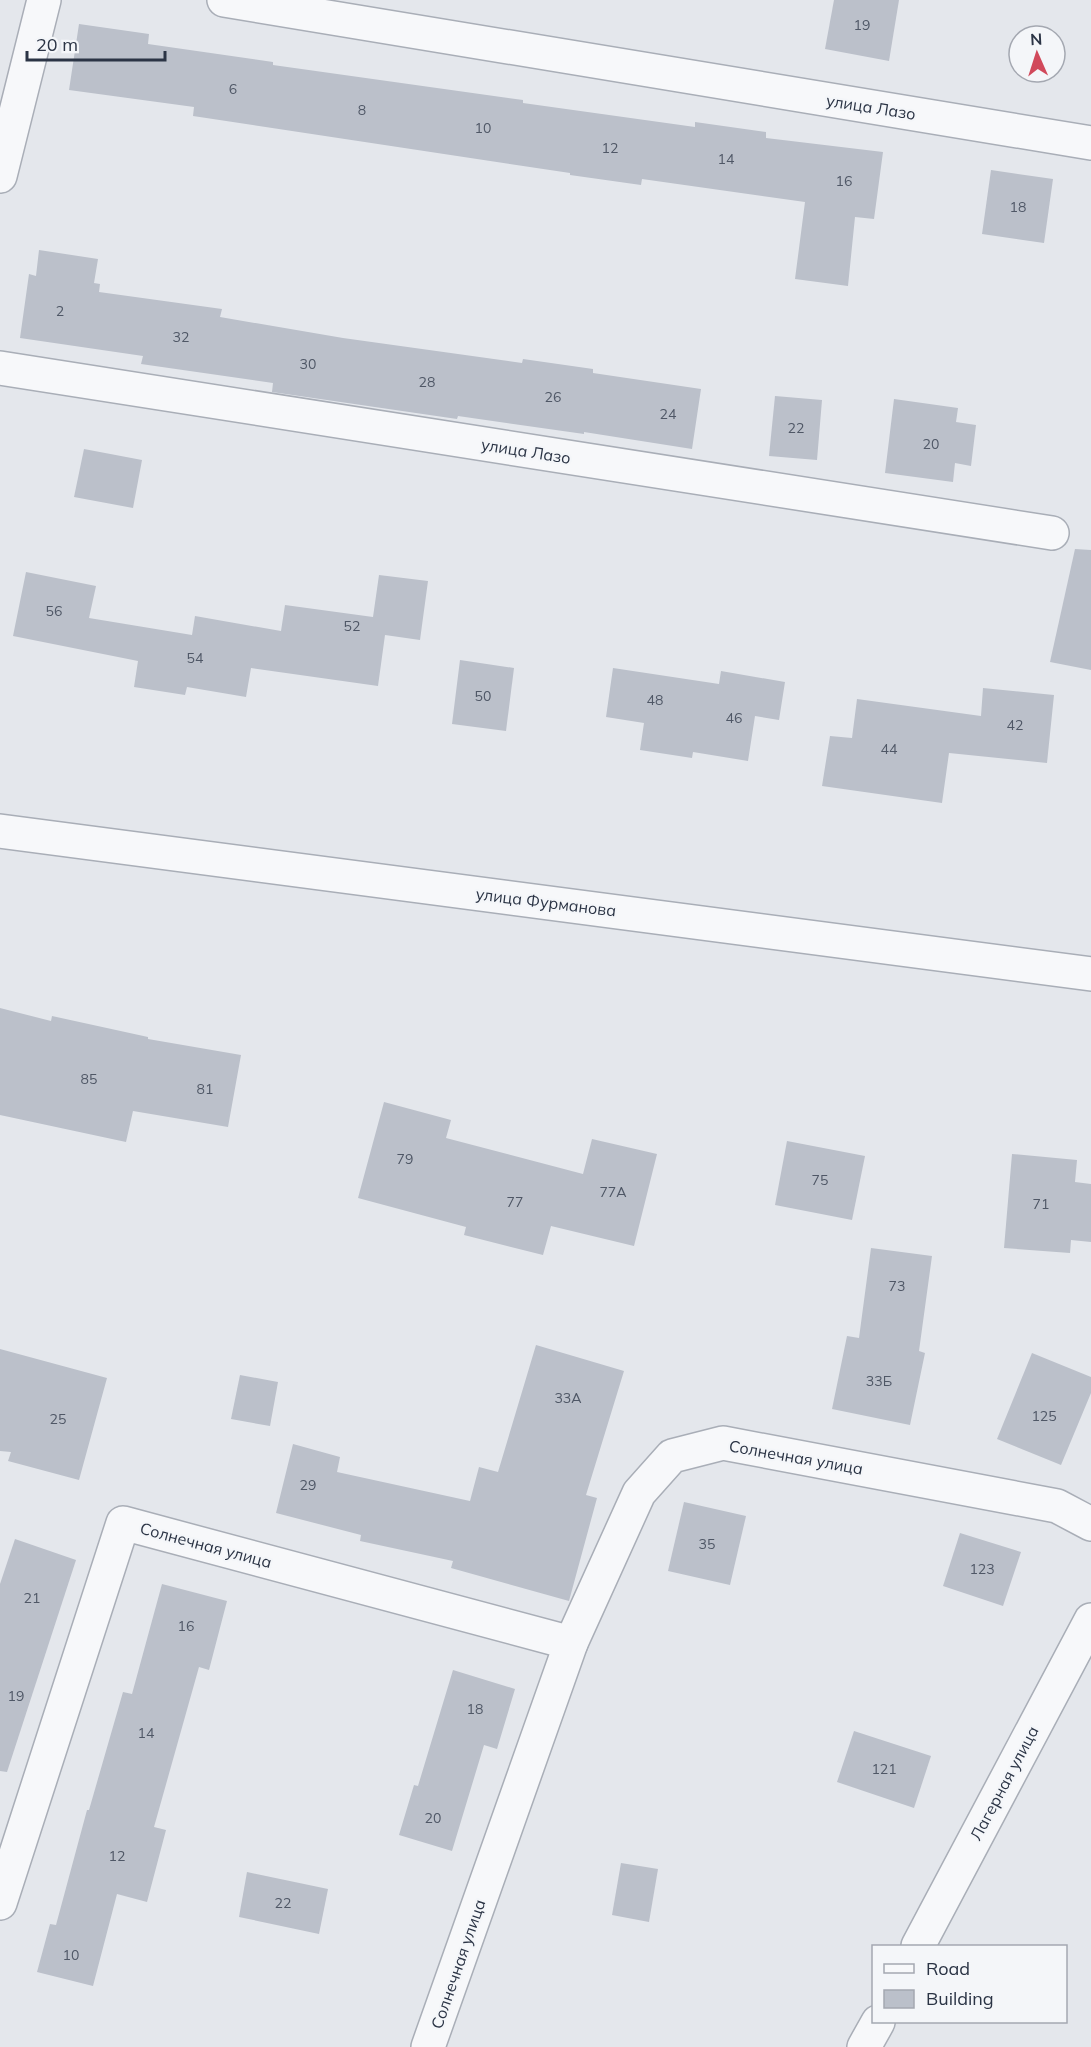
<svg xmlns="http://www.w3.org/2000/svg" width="1091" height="2047" font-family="Mulish,sans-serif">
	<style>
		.building { fill: #bbc0ca }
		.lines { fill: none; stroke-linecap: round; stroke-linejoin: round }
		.street-casing { stroke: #a9aeb7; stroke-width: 36 }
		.street { stroke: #f7f8fa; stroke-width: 33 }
		.labels { text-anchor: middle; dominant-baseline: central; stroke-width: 4.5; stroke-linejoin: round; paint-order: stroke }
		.number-label { font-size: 14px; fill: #4f5766 }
		.street-label { font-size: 16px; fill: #2b3445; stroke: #f4f6f9 }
	</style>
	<rect width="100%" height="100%" fill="#e4e7ec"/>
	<g class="building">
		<path d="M 834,0 L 899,0 L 889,61 L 825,49 Z"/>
		<path d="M 79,24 L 149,34 L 148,44 L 273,62 L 273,65 L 523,100 L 523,103 L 695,127 L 695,122 L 766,132 L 766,138 L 883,152 L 874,219 L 855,217 L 848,286 L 795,279 L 805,202 L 642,179 L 641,185 L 570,175 L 570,173 L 193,116 L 194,107 L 69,90 Z"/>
		<path d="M 991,170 L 1053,179 L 1044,243 L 982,234 Z"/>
		<path d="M 39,250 L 98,259 L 94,283 L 100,284 L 99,292 L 222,309 L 220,317 L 343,338 L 522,363 L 523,359 L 593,369 L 593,373 L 701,389 L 692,449 L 584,432 L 584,434 L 458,416 L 457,419 L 272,392 L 273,383 L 141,364 L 143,356 L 20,338 L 29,274 L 36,276 Z"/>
		<path d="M 775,396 L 822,400 L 817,460 L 769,456 Z"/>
		<path d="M 894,399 L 958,408 L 956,422 L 976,425 L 971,466 L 955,463 L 953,482 L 885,473 Z"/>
		<path d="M 84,449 L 142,460 L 133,508 L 74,497 Z"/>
		<path d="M 1075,549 L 1091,550 L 1091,670 L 1050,662 Z"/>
		<path d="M 26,572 L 96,586 L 89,618 L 192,635 L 195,616 L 281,631 L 285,605 L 373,617 L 379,575 L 428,581 L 420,640 L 385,635 L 378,686 L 251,668 L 246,697 L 187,687 L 185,695 L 134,687 L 138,661 L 13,636 Z"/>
		<path d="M 460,660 L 514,668 L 506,731 L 452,724 Z"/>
		<path d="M 613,668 L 719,684 L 721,671 L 785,682 L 779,720 L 755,716 L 748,761 L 693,752 L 692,758 L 640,750 L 644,723 L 606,717 Z"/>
		<path d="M 983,688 L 1054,695 L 1047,763 L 949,753 L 942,803 L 822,786 L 830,736 L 852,738 L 857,699 L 981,716 Z"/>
		<path d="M 0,1008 L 51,1021 L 52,1016 L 148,1037 L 148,1039 L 241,1055 L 228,1127 L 133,1111 L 126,1142 L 0,1115 Z"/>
		<path d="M 384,1102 L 451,1120 L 446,1138 L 583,1174 L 592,1139 L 657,1154 L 634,1246 L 551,1226 L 543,1255 L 464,1235 L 466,1227 L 358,1198 Z"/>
		<path d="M 787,1141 L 865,1156 L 852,1220 L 775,1205 Z"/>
		<path d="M 1012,1154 L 1077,1160 L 1075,1182 L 1091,1184 L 1091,1242 L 1071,1240 L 1070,1253 L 1004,1248 Z"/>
		<path d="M 871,1248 L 932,1256 L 919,1351 L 925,1353 L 910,1425 L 832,1409 L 847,1336 L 859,1338 Z"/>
		<path d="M 536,1345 L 624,1371 L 586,1495 L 597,1498 L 569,1601 L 451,1568 L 453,1561 L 360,1541 L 361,1535 L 276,1513 L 293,1444 L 340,1457 L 337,1472 L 470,1501 L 479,1467 L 498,1472 Z"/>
		<path d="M 0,1349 L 107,1378 L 79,1480 L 8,1461 L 11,1452 L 0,1451 Z"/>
		<path d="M 1032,1353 L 1091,1377 L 1091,1393 L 1061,1465 L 997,1439 Z"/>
		<path d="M 240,1375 L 278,1382 L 270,1426 L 231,1419 Z"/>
		<path d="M 684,1502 L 746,1516 L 730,1585 L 668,1571 Z"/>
		<path d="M 960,1533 L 1021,1552 L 1003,1606 L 943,1586 Z"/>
		<path d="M 15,1539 L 76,1560 L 7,1772 L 0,1771 L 0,1584 Z"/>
		<path d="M 162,1584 L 227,1601 L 209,1670 L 199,1667 L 154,1827 L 166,1830 L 147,1902 L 117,1894 L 93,1986 L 37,1972 L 50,1924 L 56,1925 L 87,1810 L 89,1810 L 123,1692 L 132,1694 Z"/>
		<path d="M 453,1670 L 515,1689 L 497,1749 L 484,1745 L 452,1851 L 399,1835 L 414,1785 L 418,1786 Z"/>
		<path d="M 854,1731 L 931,1756 L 914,1808 L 837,1782 Z"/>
		<path d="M 621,1863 L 658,1869 L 649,1922 L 612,1915 Z"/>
		<path d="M 247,1872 L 328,1889 L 319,1934 L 239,1917 Z"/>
	</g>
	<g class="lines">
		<g class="street-casing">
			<g id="street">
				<path d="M 224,0 L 1091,143"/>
				<path d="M 0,176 L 44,0"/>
				<path d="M 0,368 L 1052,533"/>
				<path d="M 0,831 L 1091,974"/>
				<path d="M 0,1903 L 123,1523 L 571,1643"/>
				<path d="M 918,1946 L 1091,1620"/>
				<path d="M 428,2047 L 571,1643 L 639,1493 L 672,1456 L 723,1443 L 1057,1506 L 1091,1524"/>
				<path d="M 864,2047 L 878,2022"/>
			</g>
		</g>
		<use href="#street" class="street"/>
	</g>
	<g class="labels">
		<g class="number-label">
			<text x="862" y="25">19</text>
			<text x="233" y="89">6</text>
			<text x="362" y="110">8</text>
			<text x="483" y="128">10</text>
			<text x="610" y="148">12</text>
			<text x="726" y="159">14</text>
			<text x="844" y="181">16</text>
			<text x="1018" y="207">18</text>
			<text x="60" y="311">2</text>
			<text x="181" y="337">32</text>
			<text x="308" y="364">30</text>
			<text x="427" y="382">28</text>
			<text x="553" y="397">26</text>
			<text x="668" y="414">24</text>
			<text x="796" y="428">22</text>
			<text x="931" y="444">20</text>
			<text x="54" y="611">56</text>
			<text x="352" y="626">52</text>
			<text x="195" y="658">54</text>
			<text x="483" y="696">50</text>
			<text x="655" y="700">48</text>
			<text x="734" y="718">46</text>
			<text x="1015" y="725">42</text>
			<text x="889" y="749">44</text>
			<text x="89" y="1079">85</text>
			<text x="205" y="1089">81</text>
			<text x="405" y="1159">79</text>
			<text x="820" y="1180">75</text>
			<text x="613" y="1192">77А</text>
			<text x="515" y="1202">77</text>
			<text x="1041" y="1204">71</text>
			<text x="897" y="1286">73</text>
			<text x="879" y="1381">33Б</text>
			<text x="568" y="1398">33А</text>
			<text x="1044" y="1416">125</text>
			<text x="58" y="1419">25</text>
			<text x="308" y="1485">29</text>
			<text x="707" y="1544">35</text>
			<text x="982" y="1569">123</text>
			<text x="32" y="1598">21</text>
			<text x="186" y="1626">16</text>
			<text x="16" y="1696">19</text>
			<text x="475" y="1709">18</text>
			<text x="146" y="1733">14</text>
			<text x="884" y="1769">121</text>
			<text x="433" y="1818">20</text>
			<text x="117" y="1856">12</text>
			<text x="283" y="1903">22</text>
			<text x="71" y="1955">10</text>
		</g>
		<g class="street-label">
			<text transform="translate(871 107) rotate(9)">улица Лазо</text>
			<text transform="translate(526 451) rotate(9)">улица Лазо</text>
			<text transform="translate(546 902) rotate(7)">улица Фурманова</text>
			<text transform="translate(796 1457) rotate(10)">Солнечная улица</text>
			<text transform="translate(206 1545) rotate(15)">Солнечная улица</text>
			<text transform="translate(1004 1783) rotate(-62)">Лагерная улица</text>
			<text transform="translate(458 1964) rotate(-71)">Солнечная улица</text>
		</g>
	</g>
	<rect x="872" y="1945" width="195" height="78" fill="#f4f6f9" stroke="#a4a8b1" stroke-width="1.5"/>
	<rect x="884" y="1964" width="30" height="9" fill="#f7f8fa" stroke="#a4a8b1" stroke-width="1.5"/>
	<text x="926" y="1975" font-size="18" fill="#2b3445">Road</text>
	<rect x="884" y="1990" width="30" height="18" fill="#bbc0ca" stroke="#a4a8b1" stroke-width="1.5"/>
	<text x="926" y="2005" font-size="18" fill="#2b3445">Building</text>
	<g transform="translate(1037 54) rotate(357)"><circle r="28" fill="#f4f6f9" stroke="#a4a8b1" stroke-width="1.5"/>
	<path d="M0-4.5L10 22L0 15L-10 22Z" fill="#d1495b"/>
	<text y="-9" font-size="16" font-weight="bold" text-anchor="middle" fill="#2b3445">N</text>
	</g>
	<path d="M27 51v9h138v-9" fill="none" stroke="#2b3445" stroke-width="3"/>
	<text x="36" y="51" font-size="18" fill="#2b3445" stroke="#f4f6f9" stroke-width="4.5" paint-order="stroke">20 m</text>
</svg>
